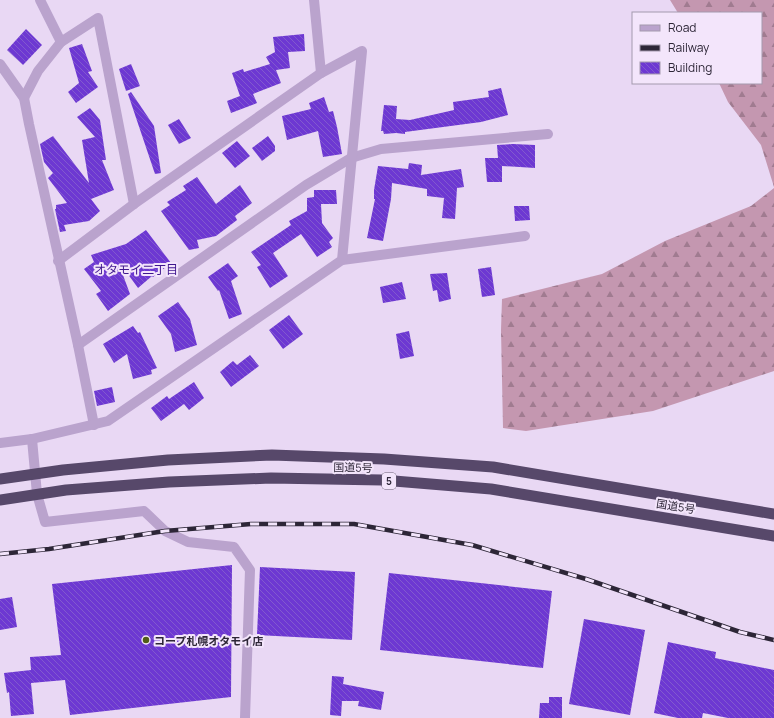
<svg xmlns="http://www.w3.org/2000/svg" width="774" height="718" font-family="Manrope,'Noto Sans JP',sans-serif">
	<style>
		.forest { fill: url(#forest-firs) }
		.building { fill: url(#building-back-hatch) }
		.lines { fill: none; stroke-linecap: round; stroke-linejoin: round }
		.minor { stroke: #baa3cd; stroke-width: 10 }
		.trunk { stroke: #57486a; stroke-width: 11 }
		.rail-casing { stroke: #2d2637; stroke-width: 4.5 }
		.rail { stroke: #f3e5fb; stroke-width: 3; stroke-dasharray: 9; stroke-linecap: butt }
		.poi-dot { fill: #515c17; stroke: #f3e5fb; stroke-width: 1.5 }
		.labels { text-anchor: middle; dominant-baseline: central; stroke-width: 4; stroke-linejoin: round; paint-order: stroke }
		.shield { fill: #f3e5fb; stroke: #685f72; stroke-width: 1 }
		.shield-label { font-size: 10px; font-weight: bold; fill: #2d2637 }
		.street-label { font-size: 11px; fill: #2d2637; stroke: #f3e5fb }
		.poi-label { font-size: 11px; font-weight: bold; fill: #2d2637; stroke: #f3e5fb; text-anchor: start }
		.neighbourhood-label { font-size: 12px; fill: #3f178e; stroke: #f3e5fb }
	</style>
	<defs>
		<pattern id="forest-firs" width="22" height="20" patternUnits="userSpaceOnUse"><rect width="22" height="20" fill="#c497b0"/><path d="M5 1l3.5 6h-7zM16 11l3.5 6h-7z" fill="#a07b90"/></pattern>
		<pattern id="building-back-hatch" width="6" height="6" patternUnits="userSpaceOnUse"><rect width="6" height="6" fill="#6d38d2"/><path d="M-1 5l2 2M0 0l6 6M5-1l2 2" fill="none" stroke="#825ace"/></pattern>
	</defs>
	<rect width="100%" height="100%" fill="#e9d8f4"/>
	<g class="forest">
		<path d="M 670,0 L 774,0 L 774,187 L 761,145 L 728,102 L 719,83 L 761,83 L 761,13 L 678,13 Z"/>
		<path d="M 774,188 L 774,371 L 653,411 L 526,431 L 503,428 L 501,330 L 502,299 L 602,274 L 665,241 L 751,206 Z"/>
	</g>
	<g class="building">
		<path d="M 26,29 L 42,45 L 23,65 L 7,50 Z"/>
		<path d="M 304,34 L 305,51 L 288,52 L 290,68 L 276,70 L 281,83 L 253,94 L 257,103 L 231,113 L 227,101 L 240,96 L 232,73 L 243,69 L 244,72 L 270,64 L 266,57 L 275,52 L 273,37 Z"/>
		<path d="M 82,44 L 92,71 L 88,72 L 98,87 L 76,103 L 68,92 L 79,83 L 69,48 Z"/>
		<path d="M 131,64 L 140,86 L 126,91 L 119,69 Z"/>
		<path d="M 501,88 L 508,115 L 481,122 L 405,132 L 405,134 L 396,133 L 384,134 L 383,131 L 381,131 L 384,105 L 397,106 L 396,119 L 410,120 L 454,110 L 453,102 L 489,97 L 488,91 Z"/>
		<path d="M 131,92 L 154,126 L 161,173 L 155,174 L 128,94 Z"/>
		<path d="M 324,97 L 329,112 L 333,111 L 337,127 L 342,154 L 323,157 L 318,131 L 287,140 L 282,116 L 311,109 L 309,103 Z"/>
		<path d="M 90,108 L 100,120 L 106,160 L 102,160 L 114,190 L 91,199 L 100,211 L 89,221 L 64,225 L 66,231 L 60,232 L 55,209 L 56,209 L 56,205 L 67,203 L 48,178 L 53,173 L 44,162 L 40,144 L 53,136 L 89,183 L 82,140 L 95,137 L 77,117 Z"/>
		<path d="M 179,119 L 191,138 L 179,144 L 168,125 Z"/>
		<path d="M 268,136 L 275,146 L 275,151 L 262,161 L 252,148 Z"/>
		<path d="M 237,141 L 250,156 L 235,168 L 222,153 Z"/>
		<path d="M 513,144 L 535,145 L 535,168 L 502,166 L 502,182 L 487,182 L 485,158 L 498,158 L 497,145 Z"/>
		<path d="M 409,163 L 422,165 L 421,175 L 461,169 L 464,187 L 457,188 L 455,219 L 442,218 L 444,198 L 427,196 L 427,189 L 392,183 L 391,199 L 383,241 L 367,238 L 375,199 L 374,199 L 374,190 L 378,166 L 408,169 Z"/>
		<path d="M 197,177 L 216,204 L 240,185 L 252,203 L 235,216 L 237,220 L 216,236 L 197,240 L 199,248 L 189,250 L 161,211 L 170,205 L 167,202 L 186,190 L 183,186 Z"/>
		<path d="M 314,190 L 336,190 L 337,204 L 321,204 L 322,223 L 333,238 L 329,242 L 332,247 L 317,257 L 301,234 L 273,253 L 288,276 L 270,288 L 257,267 L 261,265 L 251,252 L 291,225 L 289,221 L 307,211 L 307,198 L 314,197 Z"/>
		<path d="M 514,206 L 529,206 L 530,220 L 515,221 Z"/>
		<path d="M 146,230 L 171,263 L 153,277 L 152,276 L 138,288 L 122,266 L 120,267 L 130,294 L 108,311 L 96,294 L 101,291 L 84,269 L 94,262 L 91,255 L 126,244 Z"/>
		<path d="M 228,263 L 238,276 L 231,281 L 242,314 L 229,319 L 219,290 L 218,291 L 208,277 Z"/>
		<path d="M 491,267 L 495,295 L 482,297 L 478,269 Z"/>
		<path d="M 447,273 L 451,299 L 439,302 L 437,290 L 433,291 L 430,274 Z"/>
		<path d="M 402,282 L 406,299 L 383,303 L 380,287 Z"/>
		<path d="M 178,302 L 190,319 L 197,345 L 175,352 L 171,334 L 158,316 Z"/>
		<path d="M 289,315 L 303,334 L 283,349 L 269,330 Z"/>
		<path d="M 133,326 L 138,333 L 140,332 L 157,368 L 151,370 L 152,374 L 133,379 L 127,354 L 114,363 L 103,344 Z"/>
		<path d="M 409,331 L 414,356 L 400,359 L 396,334 Z"/>
		<path d="M 250,355 L 259,366 L 231,387 L 220,372 L 233,361 L 237,365 Z"/>
		<path d="M 194,382 L 204,398 L 189,410 L 184,404 L 161,421 L 151,408 L 167,396 L 169,399 Z"/>
		<path d="M 112,387 L 115,402 L 97,406 L 94,391 Z"/>
		<path d="M 232,565 L 231,697 L 70,715 L 65,680 L 31,683 L 34,714 L 11,716 L 9,692 L 7,693 L 4,673 L 31,670 L 30,657 L 61,655 L 52,584 Z"/>
		<path d="M 260,567 L 355,572 L 352,640 L 257,635 Z"/>
		<path d="M 389,573 L 552,591 L 543,668 L 380,650 Z"/>
		<path d="M 12,597 L 17,627 L 0,630 L 0,599 Z"/>
		<path d="M 584,619 L 645,630 L 630,715 L 569,704 Z"/>
		<path d="M 668,642 L 716,652 L 715,658 L 774,670 L 774,718 L 728,718 L 703,713 L 702,718 L 678,718 L 654,713 Z"/>
		<path d="M 332,676 L 344,677 L 343,684 L 384,692 L 381,710 L 358,706 L 359,701 L 342,701 L 341,716 L 330,715 Z"/>
		<path d="M 549,697 L 562,697 L 562,718 L 539,718 L 540,703 L 549,703 Z"/>
	</g>
	<g class="lines">
		<g class="minor">
			<path d="M 40,0 L 61,42"/>
			<path d="M 314,0 L 321,73"/>
			<path d="M 0,64 L 24,98 L 29,124 L 78,345 L 94,425"/>
			<path d="M 24,98 L 38,71 L 61,42 L 98,18 L 134,204"/>
			<path d="M 342,260 L 525,236"/>
			<path d="M 78,345 L 306,185 L 351,158 L 381,149 L 548,134"/>
			<path d="M 32,439 L 37,494 L 45,522 L 144,511 L 165,531 L 188,542 L 234,547 L 250,570 L 245,718"/>
			<path d="M 0,443 L 32,439 L 108,421 L 342,260 L 362,51 L 321,73 L 134,204 L 58,261"/>
		</g>
		<g class="trunk">
			<path d="M 0,479 L 63,470 L 168,460 L 272,455 L 384,459 L 493,467 L 774,514"/>
			<path d="M 0,500 L 66,490 L 169,482 L 271,478 L 382,480 L 491,489 L 774,536"/>
		</g>
		<g class="rail-casing">
			<path id="rail" d="M 0,554 L 49,549 L 165,531 L 251,524 L 354,524 L 472,545 L 586,579 L 740,632 L 774,640"/>
		</g>
		<use href="#rail" class="rail"/>
	</g>
	<circle class="poi-dot" cx="146" cy="640" r="4"/>
	<g class="labels">
		<rect class="shield" x="382" y="473" width="14" height="16" rx="3"/>
		<g class="shield-label">
			<text x="389" y="481">5</text>
		</g>
		<g class="street-label">
			<text transform="translate(353 467) rotate(1)">国道5号</text>
			<text transform="translate(676 506) rotate(9)">国道5号</text>
		</g>
		<g class="poi-label">
			<text x="154" y="640">コープ札幌オタモイ店</text>
		</g>
		<g class="neighbourhood-label">
			<text x="136" y="269">オタモイ二丁目</text>
		</g>
	</g>
	<rect x="632" y="12" width="130" height="72" fill="#f3e5fb" stroke="#a499ad"/>
	<rect x="640" y="25" width="20" height="6" fill="#baa3cd" stroke="#a499ad"/>
	<text x="668" y="32" font-size="12" fill="#2d2637">Road</text>
	<rect x="640" y="45" width="20" height="6" fill="#2d2637" stroke="#a499ad"/>
	<text x="668" y="52" font-size="12" fill="#2d2637">Railway</text>
	<rect x="640" y="62" width="20" height="12" fill="url(#building-back-hatch)" stroke="#a499ad"/>
	<text x="668" y="72" font-size="12" fill="#2d2637">Building</text>
</svg>
